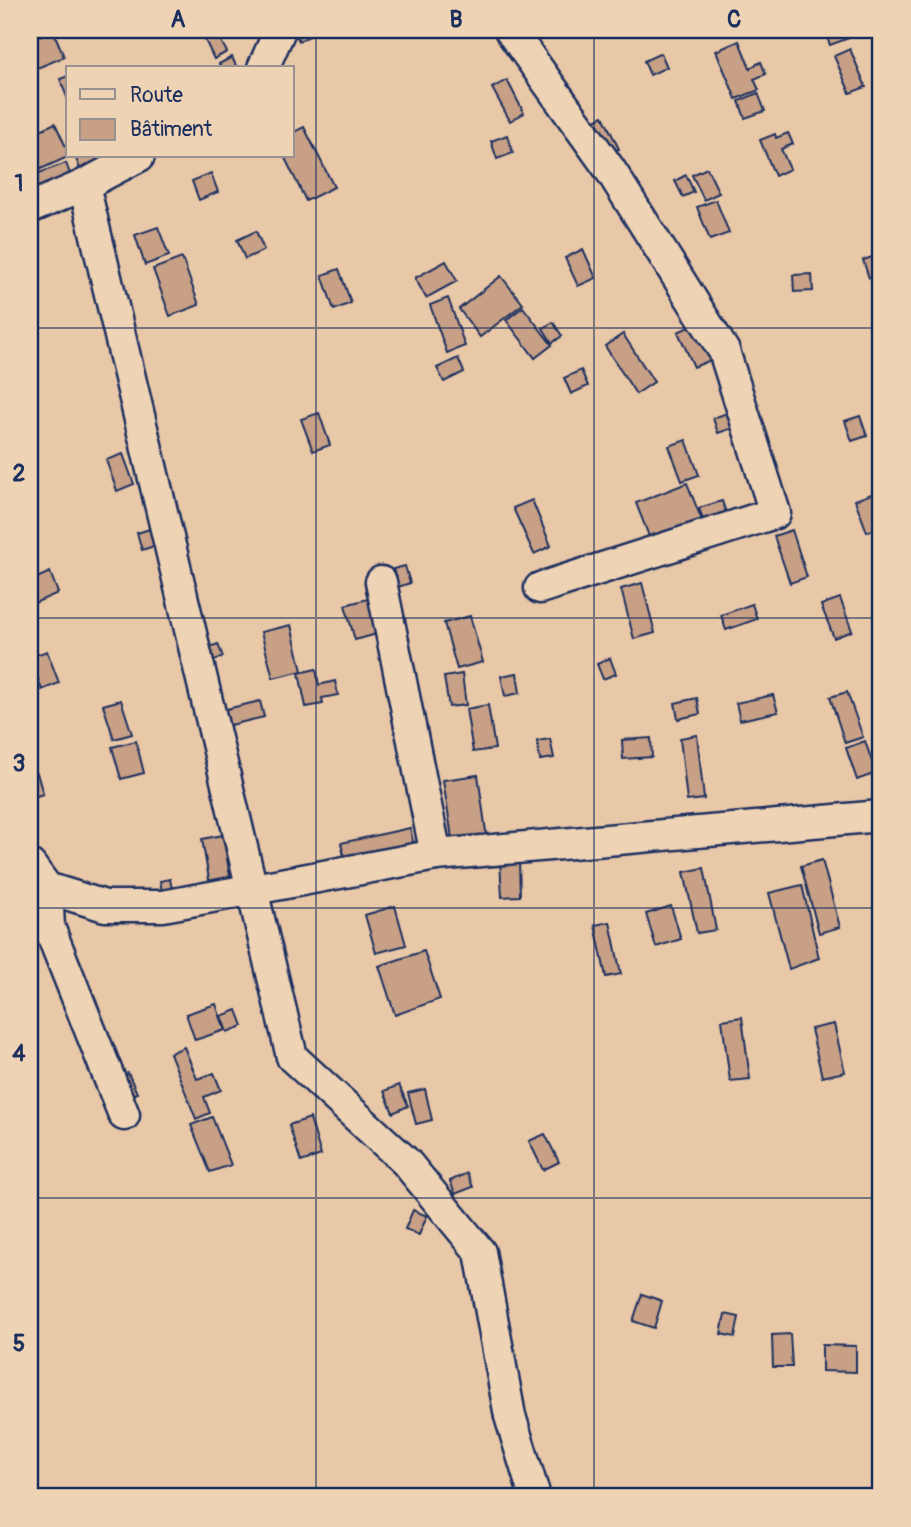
<svg xmlns="http://www.w3.org/2000/svg" width="911" height="1527" font-family="Pangolin,sans-serif">
	<style>
		.building { fill: #c7a086; stroke: #1b2f5e; stroke-width: 2 }
		.lines { fill: none; stroke-linecap: round; stroke-linejoin: round }
		.minor-casing { stroke: #1b2f5e; stroke-width: 35 }
		.minor { stroke: #efd3b5; stroke-width: 30 }
		.grid { fill: none; stroke: #1b2f5e; stroke-width: 2; stroke-opacity: 0.55 }
		.neatline { fill: none; stroke: #1b2f5e; stroke-width: 2.5 }
		.grid-label { font-size: 23px; text-anchor: middle; font-weight: bold; fill: #1b2f5e }
	</style>
	<rect width="100%" height="100%" fill="#e9c8a8"/>
	<filter id="ink" filterUnits="userSpaceOnUse"><feTurbulence type="fractalNoise" baseFrequency=".0143" numOctaves="2"/><feDisplacementMap in="SourceGraphic" scale="14" xChannelSelector="R" yChannelSelector="G"/><feConvolveMatrix kernelMatrix="1 2 1 2 8 2 1 2 1" color-interpolation-filters="sRGB"/></filter>
	<g filter="url(#ink)">
		<g class="building">
			<path d="M 53,30 L 64,57 L 30,71 L 30,40 Z"/>
			<path d="M 127,30 L 145,30 L 146,31 L 130,37 Z"/>
			<path d="M 294,30 L 315,30 L 316,33 L 299,41 Z"/>
			<path d="M 824,30 L 846,30 L 849,38 L 830,45 Z"/>
			<path d="M 217,34 L 227,52 L 214,59 L 205,40 Z"/>
			<path d="M 739,41 L 750,68 L 761,62 L 766,74 L 754,79 L 759,90 L 736,99 L 716,51 Z"/>
			<path d="M 850,49 L 866,87 L 850,93 L 834,56 Z"/>
			<path d="M 661,53 L 667,67 L 650,75 L 644,61 Z"/>
			<path d="M 232,57 L 237,68 L 221,68 L 219,64 Z"/>
			<path d="M 68,76 L 68,100 L 60,79 Z"/>
			<path d="M 507,80 L 524,113 L 510,121 L 492,88 Z"/>
			<path d="M 758,93 L 765,111 L 745,118 L 739,101 Z"/>
			<path d="M 603,116 L 619,149 L 604,156 L 589,123 Z"/>
			<path d="M 55,123 L 70,156 L 32,173 L 30,167 L 30,135 Z"/>
			<path d="M 304,127 L 334,187 L 306,201 L 284,156 L 292,156 L 292,133 Z"/>
			<path d="M 788,133 L 793,144 L 781,149 L 790,169 L 775,176 L 760,140 L 775,134 L 776,138 Z"/>
			<path d="M 507,135 L 513,153 L 497,159 L 491,141 Z"/>
			<path d="M 75,156 L 116,156 L 80,169 Z"/>
			<path d="M 66,163 L 71,177 L 36,190 L 31,176 Z"/>
			<path d="M 707,168 L 719,193 L 704,200 L 692,175 Z"/>
			<path d="M 211,173 L 218,192 L 199,200 L 192,181 Z"/>
			<path d="M 686,175 L 694,192 L 683,197 L 675,181 Z"/>
			<path d="M 716,200 L 729,233 L 710,240 L 697,207 Z"/>
			<path d="M 158,227 L 169,256 L 145,265 L 135,235 Z"/>
			<path d="M 256,231 L 264,250 L 245,259 L 237,240 Z"/>
			<path d="M 583,249 L 596,278 L 578,286 L 565,258 Z"/>
			<path d="M 879,255 L 881,274 L 869,278 L 863,260 Z"/>
			<path d="M 182,258 L 199,305 L 170,316 L 153,269 Z"/>
			<path d="M 446,261 L 457,281 L 426,298 L 415,278 Z"/>
			<path d="M 339,269 L 351,303 L 334,310 L 322,275 Z"/>
			<path d="M 812,274 L 813,291 L 794,292 L 793,275 Z"/>
			<path d="M 501,276 L 523,304 L 480,337 L 459,309 Z"/>
			<path d="M 448,298 L 465,346 L 447,353 L 430,305 Z"/>
			<path d="M 523,307 L 552,345 L 535,358 L 506,320 Z"/>
			<path d="M 553,322 L 562,336 L 552,343 L 543,328 Z"/>
			<path d="M 695,324 L 711,360 L 694,367 L 678,332 Z"/>
			<path d="M 623,334 L 654,382 L 636,394 L 605,346 Z"/>
			<path d="M 458,358 L 464,372 L 444,382 L 437,368 Z"/>
			<path d="M 581,370 L 588,386 L 571,394 L 564,378 Z"/>
			<path d="M 319,413 L 330,445 L 313,451 L 301,419 Z"/>
			<path d="M 727,413 L 733,428 L 718,433 L 713,418 Z"/>
			<path d="M 860,416 L 867,436 L 852,441 L 845,421 Z"/>
			<path d="M 686,440 L 699,475 L 682,481 L 669,446 Z"/>
			<path d="M 123,454 L 134,484 L 117,491 L 106,460 Z"/>
			<path d="M 687,483 L 705,528 L 654,549 L 636,503 Z"/>
			<path d="M 874,493 L 881,516 L 881,527 L 867,532 L 855,500 Z"/>
			<path d="M 532,500 L 551,546 L 534,554 L 513,508 Z"/>
			<path d="M 722,501 L 729,521 L 706,529 L 699,508 Z"/>
			<path d="M 153,528 L 157,545 L 142,550 L 137,533 Z"/>
			<path d="M 792,530 L 807,577 L 790,583 L 774,536 Z"/>
			<path d="M 405,566 L 410,583 L 392,589 L 386,571 Z"/>
			<path d="M 50,572 L 58,593 L 30,605 L 30,581 Z"/>
			<path d="M 642,583 L 655,633 L 634,639 L 621,589 Z"/>
			<path d="M 840,598 L 852,631 L 834,638 L 821,605 Z"/>
			<path d="M 368,599 L 377,634 L 355,640 L 345,605 Z"/>
			<path d="M 752,604 L 757,619 L 726,630 L 721,615 Z"/>
			<path d="M 470,616 L 483,662 L 457,669 L 444,623 Z"/>
			<path d="M 291,625 L 302,671 L 273,678 L 261,632 Z"/>
			<path d="M 218,644 L 223,657 L 203,665 L 198,651 Z"/>
			<path d="M 47,651 L 59,683 L 42,690 L 30,657 Z"/>
			<path d="M 610,658 L 616,674 L 603,679 L 597,664 Z"/>
			<path d="M 316,669 L 319,685 L 335,681 L 338,695 L 322,698 L 323,704 L 306,707 L 299,673 Z"/>
			<path d="M 517,673 L 520,693 L 505,696 L 501,676 Z"/>
			<path d="M 462,674 L 466,705 L 449,707 L 444,677 Z"/>
			<path d="M 847,692 L 863,737 L 845,743 L 830,697 Z"/>
			<path d="M 773,695 L 778,712 L 740,720 L 736,703 Z"/>
			<path d="M 697,698 L 700,714 L 678,719 L 675,703 Z"/>
			<path d="M 121,700 L 132,734 L 114,739 L 103,705 Z"/>
			<path d="M 260,701 L 264,717 L 222,727 L 218,711 Z"/>
			<path d="M 488,705 L 495,749 L 473,752 L 466,709 Z"/>
			<path d="M 697,735 L 704,799 L 687,801 L 680,738 Z"/>
			<path d="M 651,738 L 652,757 L 623,759 L 622,740 Z"/>
			<path d="M 550,739 L 554,758 L 540,760 L 537,741 Z"/>
			<path d="M 136,741 L 144,773 L 121,779 L 112,747 Z"/>
			<path d="M 865,741 L 876,773 L 857,780 L 846,748 Z"/>
			<path d="M 37,773 L 43,794 L 30,798 L 30,775 Z"/>
			<path d="M 478,775 L 487,839 L 453,844 L 443,780 Z"/>
			<path d="M 410,828 L 415,850 L 346,865 L 341,843 Z"/>
			<path d="M 223,835 L 231,882 L 210,885 L 202,839 Z"/>
			<path d="M 519,860 L 520,896 L 502,897 L 500,861 Z"/>
			<path d="M 822,860 L 840,927 L 819,933 L 801,866 Z"/>
			<path d="M 704,868 L 716,930 L 697,933 L 684,872 Z"/>
			<path d="M 170,879 L 173,895 L 163,897 L 160,881 Z"/>
			<path d="M 802,885 L 819,958 L 789,969 L 769,893 Z"/>
			<path d="M 395,906 L 406,945 L 376,953 L 365,915 Z"/>
			<path d="M 671,906 L 681,939 L 656,947 L 646,914 Z"/>
			<path d="M 610,922 L 621,974 L 606,977 L 595,925 Z"/>
			<path d="M 424,951 L 440,999 L 395,1015 L 379,966 Z"/>
			<path d="M 216,1004 L 225,1030 L 195,1040 L 186,1014 Z"/>
			<path d="M 237,1010 L 243,1026 L 227,1032 L 221,1016 Z"/>
			<path d="M 742,1017 L 750,1079 L 730,1081 L 722,1020 Z"/>
			<path d="M 834,1024 L 845,1072 L 822,1077 L 811,1029 Z"/>
			<path d="M 184,1047 L 197,1079 L 214,1073 L 221,1090 L 204,1097 L 210,1113 L 196,1119 L 170,1053 Z"/>
			<path d="M 128,1073 L 137,1093 L 117,1101 L 109,1081 Z"/>
			<path d="M 399,1085 L 408,1106 L 393,1113 L 384,1091 Z"/>
			<path d="M 425,1089 L 432,1120 L 416,1124 L 408,1093 Z"/>
			<path d="M 212,1117 L 231,1165 L 210,1172 L 191,1125 Z"/>
			<path d="M 310,1118 L 321,1155 L 301,1162 L 289,1125 Z"/>
			<path d="M 545,1134 L 559,1162 L 543,1170 L 529,1141 Z"/>
			<path d="M 467,1173 L 473,1187 L 455,1194 L 450,1181 Z"/>
			<path d="M 413,1210 L 427,1216 L 419,1235 L 405,1229 Z"/>
			<path d="M 880,1241 L 881,1241 L 881,1296 L 877,1295 Z"/>
			<path d="M 642,1294 L 662,1301 L 654,1328 L 633,1321 Z"/>
			<path d="M 725,1314 L 739,1317 L 735,1337 L 721,1334 Z"/>
			<path d="M 790,1334 L 792,1367 L 773,1367 L 772,1335 Z"/>
			<path d="M 822,1345 L 856,1346 L 856,1372 L 822,1371 Z"/>
		</g>
		<g class="lines">
			<g class="minor-casing">
				<g id="minor">
					<path d="M 510,30 L 611,171 L 724,351 L 775,513 L 540,588"/>
					<path d="M 263,68 L 280,30"/>
					<path d="M 84,185 L 292,1057 L 406,1162 L 480,1252 L 510,1416 L 535,1497"/>
					<path d="M 30,208 L 84,185 L 139,156"/>
					<path d="M 381,582 L 436,855"/>
					<path d="M 30,865 L 47,888 L 105,906 L 163,906 L 436,855 L 881,816"/>
					<path d="M 47,888 L 49,927 L 124,1115"/>
				</g>
			</g>
			<use href="#minor" class="minor"/>
		</g>
	</g>
	<path class="grid" d="M 316,30 L 316,1497M 594,30 L 594,1497M 30,328 L 881,328M 30,618 L 881,618M 30,908 L 881,908M 30,1198 L 881,1198"/>
	<rect width="911" height="1527" fill="none" stroke="#efd3b5" stroke-width="77"/>
	<rect x="66" y="66" width="228" height="91" fill="#efd3b5" stroke="#9a9192" stroke-width="2"/>
	<rect x="80" y="89" width="35" height="10" fill="#efd3b5" stroke="#9a9192" stroke-width="2"/>
	<text x="130" y="102" font-size="21" fill="#1b2f5e">Route</text>
	<rect x="80" y="119" width="35" height="21" fill="#c7a086" stroke="#9a9192" stroke-width="2"/>
	<text x="130" y="136" font-size="21" fill="#1b2f5e">Bâtiment</text>
	<rect x="38" y="38" width="834" height="1450" class="neatline"/>
	<g class="grid-label">
		<text x="178" y="27">A</text>
		<text x="456" y="27">B</text>
		<text x="734" y="27">C</text>
		<text x="19" y="191">1</text>
		<text x="19" y="481">2</text>
		<text x="19" y="771">3</text>
		<text x="19" y="1061">4</text>
		<text x="19" y="1351">5</text>
	</g>
</svg>
